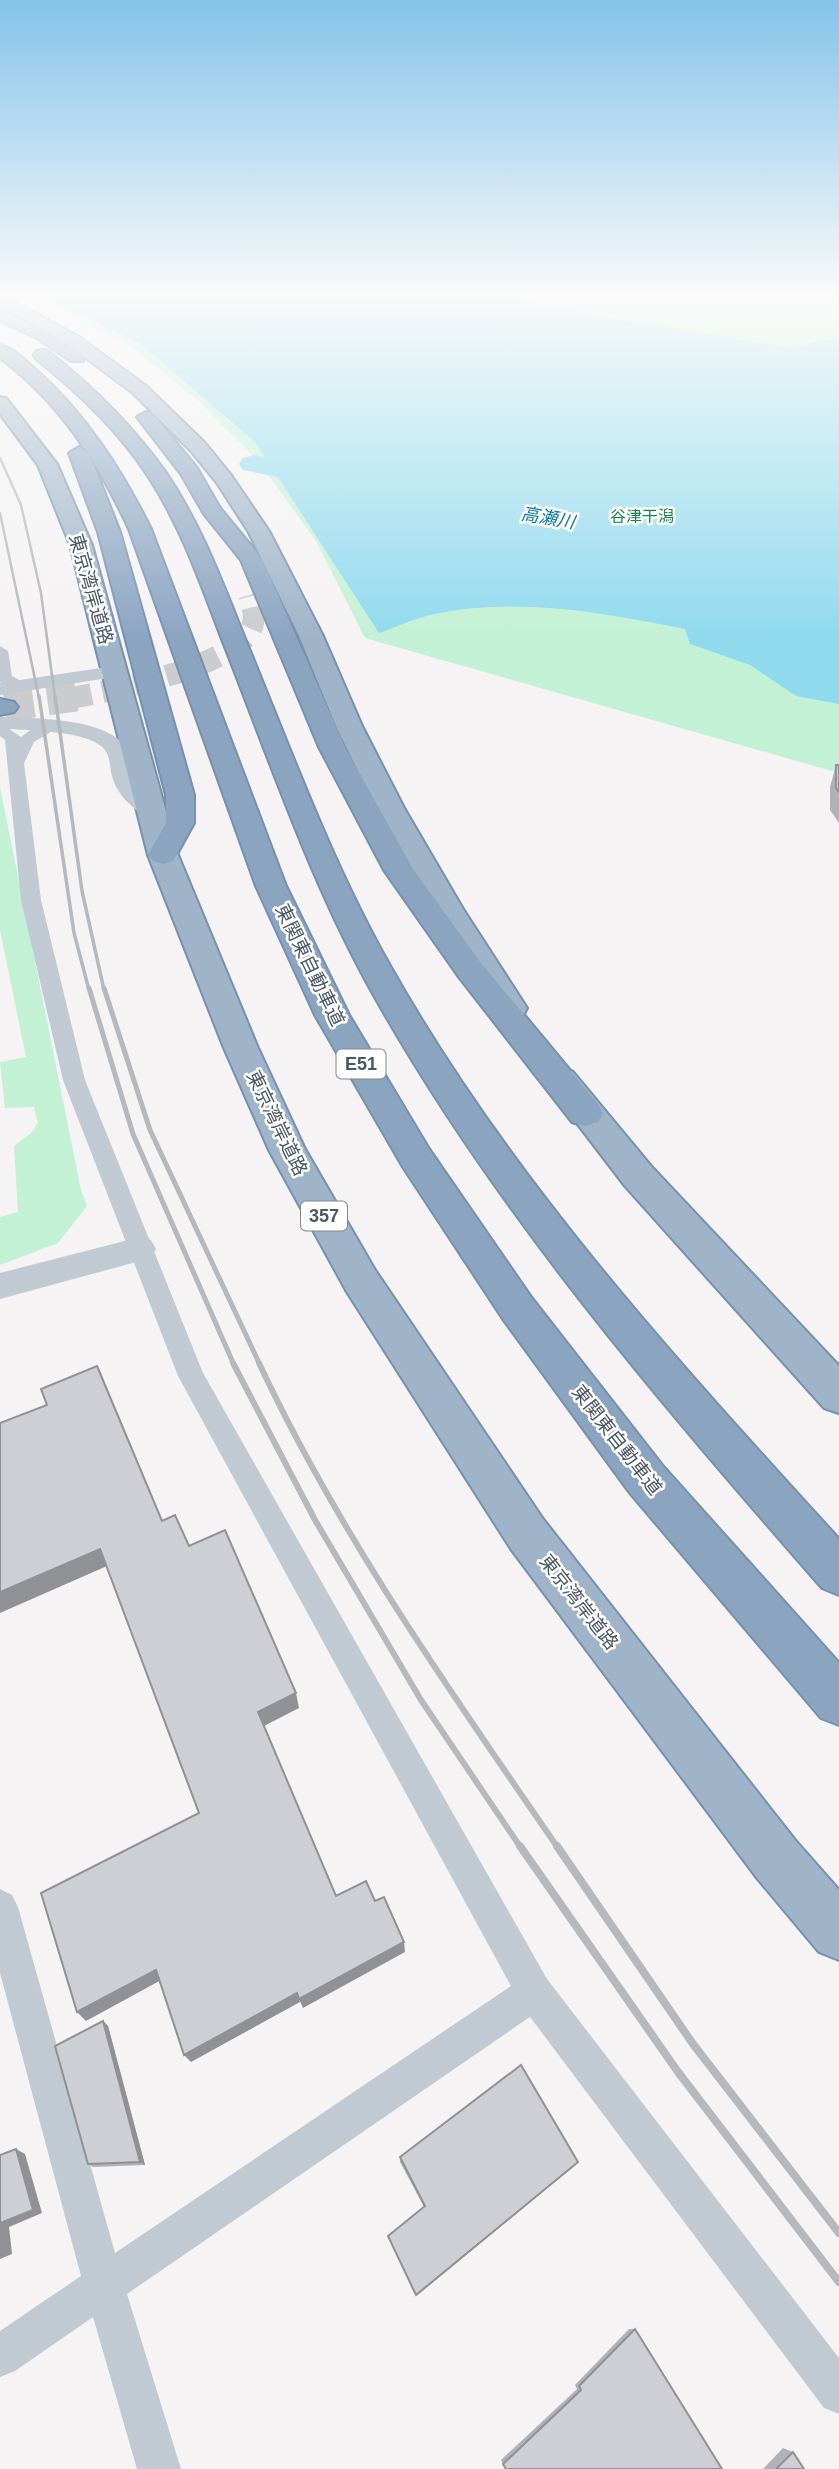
<svg xmlns="http://www.w3.org/2000/svg" width="839" height="2469" font-family="Arial,'Noto Sans JP',sans-serif">
	<style>
		.green { fill: #c3f1d5 }
		.water { fill: #90daee }
		.lines { fill: none; stroke-linecap: round; stroke-linejoin: round }
		.river { fill: #90daee; fill-rule: evenodd }
		.motorway-tunnel-far1 { stroke: #caccce; stroke-width: 22; stroke-dasharray: 22 11; stroke-linecap: butt }
		.motorway-tunnel { stroke: #caccce; stroke-width: 29; stroke-dasharray: 29 14; stroke-linecap: butt }
		.trunk-casing { stroke: #7690ad; stroke-width: 4 }
		.motorway-casing { stroke: #7690ad; stroke-width: 4 }
		.minor { fill: #c1cad2; fill-rule: evenodd }
		.tertiary { fill: #c1cad2; fill-rule: evenodd }
		.trunk { fill: #9fb4c9; fill-rule: evenodd }
		.motorway { fill: #8ba5c1; fill-rule: evenodd }
		.rail-far4 { stroke: #b5b8bd; stroke-width: 2.5 }
		.rail-far3 { stroke: #b5b8bd; stroke-width: 3.5 }
		.rail-far2 { stroke: #b5b8bd; stroke-width: 5 }
		.rail-far1 { stroke: #b5b8bd; stroke-width: 6 }
		.rail { stroke: #b5b8bd; stroke-width: 8 }
		.wall { fill: #b0b2b7 }
		.shaded-wall { fill: #909195 }
		.building { fill: #cdcfd5; stroke: #909195; stroke-width: 2 }
		.labels { text-anchor: middle; dominant-baseline: central; stroke-width: 5; stroke-linejoin: round; paint-order: stroke }
		.far-park-label { font-size: 16px; fill: #17864f; stroke: #fff }
		.far-water-label { font-size: 18px; font-style: italic; fill: #0c7c9b; stroke: #fff }
		.shield { fill: #fff; stroke: #808990; stroke-width: 2 }
		.shield-label { font-size: 18px; font-weight: bold; fill: #4a5661 }
		.street-label { font-size: 19px; fill: #4a5661; stroke: #fff }
	</style>
	<rect width="100%" height="100%" fill="#f5f3f3"/>
	<g class="green">
		<path d="M 33,294 L 839,294 L 839,773 L 365,638 L 316,541 L 259,462 L 201,403 L 133,348 Z"/>
		<path d="M 0,787 L 81,1190 L 87,1206 L 58,1243 L 0,1265 L 0,1217 L 18,1212 L 14,1146 L 31,1133 L 38,1123 L 34,1107 L 5,1108 L 0,1062 L 26,1057 L 0,930 Z"/>
	</g>
	<path class="water" d="M 38,294 L 521,294 L 517,298 L 545,307 L 791,348 L 839,337 L 839,704 L 796,696 L 750,665 L 690,644 L 685,629 C 602,612 514,596 430,615 C 413,619 396,627 379,633 L 255,442 L 141,344 Z"/>
	<g class="lines">
		<path class="river" d="M 254,455 L 352,474 L 363,476 L 367,483 L 363,490 L 352,492 L 243,470 L 239,464 L 243,458 Z"/>
		<path class="motorway-tunnel-far1" d="M 70,698 C 109,692 238,666 252,627 C 256,616 252,605 249,595"/>
		<path class="motorway-tunnel" d="M 5,707 L 82,696"/>
		<g class="trunk-casing">
			<g id="trunk">
				<path d="M 0,294 L 79,337 L 145,385 L 204,442 L 231,475 L 269,531 L 323,636 L 362,726 L 404,808 L 463,909 L 527,1008 L 523,1016 L 511,1019 L 499,1016 L 433,909 L 376,808 L 336,726 L 299,636 L 248,531 L 217,483 L 191,451 L 133,393 L 67,344 L 0,305 Z"/>
				<path d="M 0,397 L 6,398 L 57,464 L 92,545 L 178,855 L 258,1048 L 305,1149 L 375,1270 L 543,1519 L 795,1840 L 839,1890 L 839,1960 L 819,1952 L 757,1878 L 511,1549 L 347,1292 L 269,1150 L 224,1048 L 148,855 L 70,545 L 38,465 L 0,414 Z"/>
				<path d="M 561,1068 L 573,1072 L 651,1166 L 839,1366 L 839,1413 L 824,1408 L 625,1186 L 544,1080 L 549,1072 Z"/>
			</g>
		</g>
		<g class="motorway-casing">
			<g id="motorway">
				<path d="M 0,310 L 50,333 L 85,357 L 83,361 L 71,361 L 38,339 L 0,321 Z"/>
				<path d="M 0,345 C 13,348 25,360 35,369 C 86,414 121,469 151,529 L 286,886 L 349,1015 L 429,1149 L 531,1297 L 662,1465 L 839,1663 L 839,1725 L 821,1718 L 630,1493 L 503,1319 L 403,1167 L 315,1015 L 256,886 L 129,529 C 98,462 60,403 0,358 Z"/>
				<path d="M 42,350 L 48,351 C 92,386 131,424 164,470 C 202,525 223,585 248,646 C 292,753 332,863 389,964 C 509,1178 675,1359 839,1539 L 839,1595 L 822,1588 C 660,1402 498,1215 376,999 C 313,888 273,769 227,652 C 203,591 184,531 148,476 C 118,430 79,393 36,359 L 34,355 L 36,351 Z"/>
				<path d="M 146,412 L 152,413 L 197,468 L 220,508 L 262,559 L 345,747 L 413,869 L 481,963 L 598,1104 L 603,1113 L 598,1122 L 585,1126 L 572,1122 L 459,977 L 384,870 L 319,747 L 241,560 L 204,514 L 181,474 L 137,417 Z"/>
				<path d="M 79,447 L 89,453 L 120,532 L 194,795 L 194,823 L 173,861 L 163,864 L 153,861 L 148,855 L 166,823 L 166,795 L 98,532 L 69,453 Z"/>
				<path d="M 0,699 L 14,702 L 18,707 L 14,712 L 0,715 Z"/>
			</g>
		</g>
		<g class="minor">
			<path d="M 0,646 L 8,651 L 12,676 L 30,686 L 28,689 L 16,689 L 0,682 Z"/>
			<path d="M 53,721 L 61,726 L 34,742 L 24,763 L 41,900 L 85,1080 L 203,1373 L 547,1979 L 839,2358 L 839,2414 L 824,2408 L 530,2017 L 127,2294 L 181,2469 L 137,2469 L 93,2317 L 15,2371 L 0,2377 L 0,2331 L 81,2276 L 0,1973 L 0,1889 L 12,1895 L 18,1907 L 115,2253 L 511,1986 L 178,1376 L 63,1080 L 21,900 L 5,740 L 0,736 L 0,723 L 21,737 L 33,728 Z"/>
		</g>
		<g class="tertiary">
			<path d="M 114,666 L 121,668 L 124,672 L 121,676 L 0,695 L 0,683 Z"/>
			<path d="M 0,717 C 33,718 103,718 124,745 C 133,757 131,773 138,786 C 143,796 154,800 160,809 L 157,814 L 141,814 C 128,803 116,793 112,776 C 110,768 110,756 105,750 C 91,730 23,730 0,729 Z"/>
			<path d="M 140,1237 L 151,1240 L 156,1249 L 151,1258 L 0,1299 L 0,1273 Z"/>
		</g>
		<use href="#trunk" class="trunk"/>
		<use href="#motorway" class="motorway"/>
		<g class="rail-far4">
			<path d="M 0,458 L 21,505 L 41,593 L 55,698"/>
			<path d="M 0,513 L 39,698"/>
		</g>
		<g class="rail-far3">
			<path d="M 39,696 L 74,933 L 89,990"/>
			<path d="M 55,696 L 82,891 L 104,990"/>
		</g>
		<g class="rail-far2">
			<path d="M 89,988 L 133,1134 L 234,1365"/>
			<path d="M 104,988 L 150,1130 L 260,1365"/>
		</g>
		<g class="rail-far1">
			<path d="M 233,1363 L 315,1520 L 421,1700 L 521,1848"/>
			<path d="M 259,1363 C 340,1536 451,1692 558,1848"/>
		</g>
		<g class="rail">
			<path d="M 520,1846 L 678,2072 L 839,2282"/>
			<path d="M 557,1846 L 693,2044 L 839,2233"/>
		</g>
	</g>
	<g class="wall">
		<path d="M 836,765 L 839,765 L 839,823 L 830,810 L 830,787 Z"/>
		<path d="M 103,2021 L 108,2026 L 145,2165 L 93,2167 L 88,2164 Z"/>
		<path d="M 400,2157 L 574,2166 L 416,2296 L 388,2236 L 424,2207 L 400,2162 Z"/>
		<path d="M 629,2329 L 635,2329 L 722,2469 L 506,2469 L 501,2460 L 577,2389 L 575,2385 Z"/>
		<path d="M 783,2448 L 793,2452 L 804,2469 L 763,2469 Z"/>
	</g>
	<g class="shaded-wall">
		<path d="M 100,1549 L 107,1566 L 0,1613 L 0,1592 Z"/>
		<path d="M 296,1693 L 299,1708 L 262,1727 L 258,1712 Z"/>
		<path d="M 404,1942 L 405,1952 L 303,2008 L 299,1999 Z"/>
		<path d="M 156,1970 L 163,1979 L 86,2021 L 77,2012 Z"/>
		<path d="M 297,1993 L 300,2002 L 191,2062 L 184,2055 Z"/>
		<path d="M 103,2021 L 108,2026 L 145,2165 L 140,2162 Z"/>
		<path d="M 16,2149 L 25,2154 L 42,2213 L 9,2227 L 12,2254 L 0,2259 L 0,2223 Z"/>
		<path d="M 578,2162 L 574,2166 L 416,2296 L 416,2295 Z"/>
	</g>
	<g class="building">
		<path d="M 836,765 L 839,765 L 839,792 L 836,788 Z"/>
		<path d="M 97,1366 L 162,1521 L 175,1515 L 189,1546 L 225,1530 L 296,1693 L 258,1712 L 336,1896 L 366,1881 L 375,1901 L 384,1897 L 404,1942 L 299,1999 L 297,1993 L 184,2055 L 156,1970 L 77,2012 L 41,1893 L 199,1813 L 100,1549 L 0,1592 L 0,1423 L 47,1405 L 41,1389 Z"/>
		<path d="M 103,2021 L 140,2162 L 88,2164 L 55,2046 Z"/>
		<path d="M 521,2065 L 578,2162 L 416,2295 L 388,2236 L 425,2206 L 400,2157 Z"/>
		<path d="M 16,2149 L 33,2210 L 0,2223 L 0,2155 Z"/>
		<path d="M 0,2236 L 2,2252 L 0,2253 Z"/>
		<path d="M 635,2329 L 722,2469 L 506,2469 L 503,2464 L 581,2390 L 579,2386 Z"/>
		<path d="M 793,2452 L 804,2469 L 776,2469 Z"/>
	</g>
	<linearGradient id="sky" x2="0" y2="1"><stop stop-color="#85c3ea"/><stop offset="0.46" stop-color="#fafafa"/><stop offset="1" stop-color="#fafafa" stop-opacity="0"/></linearGradient>
	<rect width="839" height="639" fill="url(#sky)"/>
	<g class="labels">
		<g class="far-park-label">
			<text x="642" y="516">谷津干潟</text>
		</g>
		<g class="far-water-label">
			<text transform="translate(548 518) rotate(10)">高瀬川</text>
		</g>
		<g class="shield">
			<rect x="336.5" y="1049.5" width="49" height="29" rx="5"/>
			<rect x="301" y="1201.5" width="46" height="29" rx="5"/>
		</g>
		<g class="shield-label">
			<text x="361" y="1064">E51</text>
			<text x="324" y="1216">357</text>
		</g>
		<g class="street-label">
			<text transform="translate(91 589) rotate(74)">東京湾岸道路</text>
			<text transform="translate(310 965) rotate(64)">東関東自動車道</text>
			<text transform="translate(277 1123) rotate(64)">東京湾岸道路</text>
			<text transform="translate(617 1440) rotate(52)">東関東自動車道</text>
			<text transform="translate(579 1602) rotate(52)">東京湾岸道路</text>
		</g>
	</g>
</svg>
